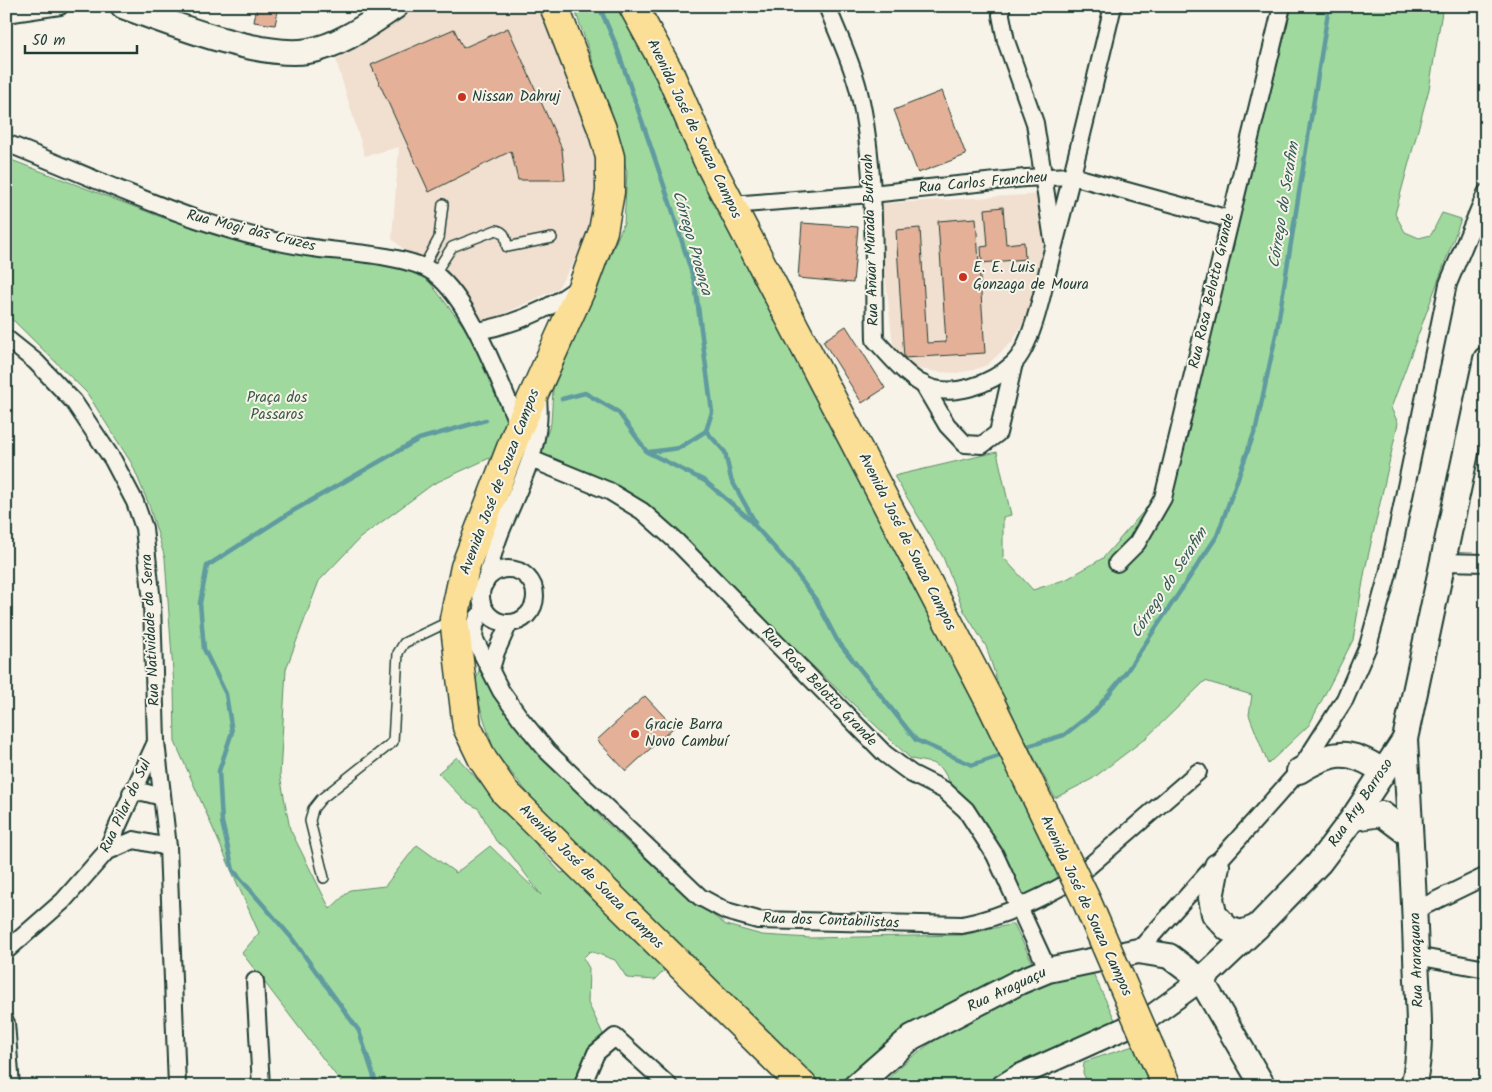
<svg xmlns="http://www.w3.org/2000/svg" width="1492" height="1092" font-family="Kalam,sans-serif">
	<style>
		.built { fill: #f1dfd0 }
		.green { fill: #a0d99e; stroke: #608b69 }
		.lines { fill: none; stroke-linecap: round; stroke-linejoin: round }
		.stream { stroke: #5f9b9f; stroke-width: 4.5 }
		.building { fill: #e4b198; stroke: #1f3d34 }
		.service-casing { stroke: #1f3d34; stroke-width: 12 }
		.minor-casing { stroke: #1f3d34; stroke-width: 20 }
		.tertiary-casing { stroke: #1f3d34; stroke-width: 25 }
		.secondary-casing { stroke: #1f3d34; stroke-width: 28 }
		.trunk-casing { stroke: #1f3d34; stroke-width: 31 }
		.service { stroke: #f7f3e8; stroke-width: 9 }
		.minor { stroke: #f7f3e8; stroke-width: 16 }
		.tertiary { stroke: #f7f3e8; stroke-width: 21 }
		.secondary { stroke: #f7f3e8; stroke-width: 24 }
		.trunk { stroke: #fbdf96; stroke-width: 28 }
		.trunk-bridge-casing { stroke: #1f3d34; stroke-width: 31; stroke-linecap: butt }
		.trunk-bridge { stroke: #fbdf96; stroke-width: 28 }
		.poi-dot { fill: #c8321e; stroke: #f7f3e8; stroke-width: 2 }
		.labels { text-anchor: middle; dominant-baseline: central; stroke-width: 4; stroke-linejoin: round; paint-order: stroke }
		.poi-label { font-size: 15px; fill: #1f3d34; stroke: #f7f3e8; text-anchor: start }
		.street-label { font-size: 15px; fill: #1f3d34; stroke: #f7f3e8 }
		.park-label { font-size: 15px; fill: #395c49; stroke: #f7f3e8 }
		.water-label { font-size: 16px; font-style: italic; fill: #345c58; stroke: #f7f3e8 }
	</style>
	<rect width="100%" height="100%" fill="#f7f3e8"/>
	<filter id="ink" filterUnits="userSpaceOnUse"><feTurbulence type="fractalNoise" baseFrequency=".02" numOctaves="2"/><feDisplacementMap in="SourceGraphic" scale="10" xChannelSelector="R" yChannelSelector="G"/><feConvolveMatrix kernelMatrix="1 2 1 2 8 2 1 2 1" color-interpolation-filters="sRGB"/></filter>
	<g filter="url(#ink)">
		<g class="built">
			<path d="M 422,6 L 539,6 L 569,67 L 601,167 L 589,239 L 557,289 L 486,322 L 392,239 L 399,147 L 365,156 L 336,60 Z"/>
			<path d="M 1042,194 L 1047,247 L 1032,307 L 1012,342 L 987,365 L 973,370 L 956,373 L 940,372 L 918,369 L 902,363 L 893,344 L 877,204 Z"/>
		</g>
		<g class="green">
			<path d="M 583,6 L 622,6 L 1073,880 L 1020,907 L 995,855 L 942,769 L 932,763 L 911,759 L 753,609 L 605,481 L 540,453 L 551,423 L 553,389 L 624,223 L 627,172 L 608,105 L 575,10 Z"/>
			<path d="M 1292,6 L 1443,6 L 1429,89 L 1395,214 L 1405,232 L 1419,238 L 1431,235 L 1442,213 L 1461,219 L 1391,408 L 1398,423 L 1365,570 L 1353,640 L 1309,725 L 1268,764 L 1249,715 L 1252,695 L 1205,681 L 1146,738 L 1092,779 L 1055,798 L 1001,693 L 986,646 L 964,611 L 943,557 L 894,476 L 997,452 L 1011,515 L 1003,517 L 1003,557 L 1033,590 L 1067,579 L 1103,558 L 1150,504 L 1170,494 Z"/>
			<path d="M 6,158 L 161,217 L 245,244 L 421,271 L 472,337 L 509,415 L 496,455 L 433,484 L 360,538 L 319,581 L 286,669 L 280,775 L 290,829 L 330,909 L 350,890 L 385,886 L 417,845 L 456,873 L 490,846 L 541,895 L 506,848 L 496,841 L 479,809 L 465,801 L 438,773 L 457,757 L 487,790 L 520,819 L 539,849 L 561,873 L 573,871 L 670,965 L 655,980 L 627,978 L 615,960 L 590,951 L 583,958 L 589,968 L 588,1003 L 604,1036 L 569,1086 L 344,1086 L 242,953 L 259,933 L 175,742 L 174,686 L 165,558 L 149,505 L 132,464 L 87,393 L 14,321 L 6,317 Z"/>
			<path d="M 479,670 L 525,735 L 605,822 L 688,897 L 726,925 L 762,935 L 810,938 L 962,935 L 1014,924 L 1034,966 L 847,1086 L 818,1086 L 543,812 L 494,751 L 474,687 Z"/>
			<path d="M 1090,967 L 1117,1024 L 1080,1043 L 999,1073 L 991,1086 L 881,1086 C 933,1028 1019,994 1090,967 Z"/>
			<path d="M 1133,1046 L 1153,1086 L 1089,1086 L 1083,1073 L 1084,1062 Z"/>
		</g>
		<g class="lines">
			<g class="stream">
				<path d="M 599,6 L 616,45 L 672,209 L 695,284 L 712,412 L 706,431 L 679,448 L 649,452"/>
				<path d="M 562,399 L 585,393 L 618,412 L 647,452 L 705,481 L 746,516 L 790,565 L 816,600 L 837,640 L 916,740 L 972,765 L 1005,754"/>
				<path d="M 706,431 L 725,452 L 731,479 L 755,522"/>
				<path d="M 1022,748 L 1064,735 L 1095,711 L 1125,674 L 1217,536 L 1256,428 L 1277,330 L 1329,6"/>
				<path d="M 377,1086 L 359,1031 L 291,937 L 233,870 L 222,822 L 219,771 L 232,732 L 226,694 L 204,649 L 200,603 L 207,566 L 291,512 L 419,439 L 486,420"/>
			</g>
		</g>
		<g class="building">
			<path d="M 257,6 L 279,6 L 275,25 L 254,22 Z"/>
			<path d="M 508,28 L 562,149 L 565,180 L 518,180 L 511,151 L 429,192 L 371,65 L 454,29 L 463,48 Z"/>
			<path d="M 942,91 L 966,155 L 918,173 L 894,110 Z"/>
			<path d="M 1003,207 L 1006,244 L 1024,242 L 1025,259 L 982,263 L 981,247 L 988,246 L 985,209 Z"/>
			<path d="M 976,218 L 985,353 L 904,358 L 896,230 L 920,228 L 927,343 L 946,342 L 938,221 Z"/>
			<path d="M 802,223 L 858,227 L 853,283 L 798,278 Z"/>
			<path d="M 846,326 L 885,388 L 862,403 L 823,341 Z"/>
			<path d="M 645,696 L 674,727 L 626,771 L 597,740 Z"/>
		</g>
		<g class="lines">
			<g class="service-casing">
				<g id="service">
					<path d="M 424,266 L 439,238 L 443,204"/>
					<path d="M 435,273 L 452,247 L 496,230 C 506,232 506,239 507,247 L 552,238"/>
					<path d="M 324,878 L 310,821 L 313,809 L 321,799 L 393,742 L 398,653 L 404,643 L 450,621"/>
				</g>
			</g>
			<g class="minor-casing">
				<g id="minor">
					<path d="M 827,6 C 838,35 852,62 859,92 C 877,169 873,261 875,340 C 889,355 904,374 922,384 C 951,400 991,384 1013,364 C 1033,345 1044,285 1051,257 C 1073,174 1093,90 1113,6"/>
					<path d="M 1001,6 L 1001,15 L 1006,41 L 1035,123 L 1053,240"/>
					<path d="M 6,14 L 60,6"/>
					<path d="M 6,143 C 109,183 209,235 320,249 C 349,252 412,256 434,273 C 472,302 500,383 519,427"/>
					<path d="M 731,205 L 871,194 L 1025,178 L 1072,176 L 1229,219"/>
					<path d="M 478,331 C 515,324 547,311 578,288"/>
					<path d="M 6,338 L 36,362 L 74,402 L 113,460 L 135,502 L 144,528 L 152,602 L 156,742 L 168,847 L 177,1086"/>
					<path d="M 923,384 L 947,425 L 965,444 L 982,445 L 998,433 L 1014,363"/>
					<path d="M 531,459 L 609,491 L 642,511 L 677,542 L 885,754 L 912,774 L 944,790 L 966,810 L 995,855 L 1048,970"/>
					<path d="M 1444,562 L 1486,563"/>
					<path d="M 1117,563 L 1137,543 L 1163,498 L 1282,6"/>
					<circle cx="508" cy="596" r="27"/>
					<path d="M 485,583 C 490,566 494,548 501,531 C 519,486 546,441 537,391"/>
					<path d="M 485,610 L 478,617 L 475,626 L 474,638 L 501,691 L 521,719 L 548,752 L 700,897 L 726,911 L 758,920 L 962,925 C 1001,918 1038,900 1073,880 L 1198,772"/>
					<path d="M 491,669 L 496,652 L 509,623"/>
					<path d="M 131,793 L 143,792 L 162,797"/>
					<path d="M 106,852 L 134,840 L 168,847"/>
					<path d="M 1416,910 L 1486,876"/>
					<path d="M 6,951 L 63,901 L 106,852 L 156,742"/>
					<path d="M 1138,951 L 1299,771 L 1345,699 L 1368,646 L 1388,574 L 1448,284 L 1486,193"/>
					<path d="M 1416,956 L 1486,969"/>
					<path d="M 255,981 L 261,1086"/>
					<path d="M 6,1023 L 11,1086"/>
					<path d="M 582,1086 L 596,1053 L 615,1037 L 669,1086"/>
				</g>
			</g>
			<g class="tertiary-casing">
				<path id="tertiary" d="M 1002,1086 L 1018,1076 L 1150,1017 L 1201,980"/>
			</g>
			<g class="secondary-casing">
				<g id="secondary">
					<path d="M 123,6 C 169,23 261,59 308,51 C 340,46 369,24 396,6"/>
					<path d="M 1405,739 C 1409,811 1414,884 1416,956 C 1417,999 1424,1044 1413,1086"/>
					<path d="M 1299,771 C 1332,751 1349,748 1382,771"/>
					<path d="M 1353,818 L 1382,814 L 1410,835"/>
					<path d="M 1217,866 L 1211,898 L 1214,914 L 1228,929 L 1241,933 L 1257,927"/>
					<path d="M 1201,980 L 1257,927 L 1319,863 L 1353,818 L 1405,739 L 1486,359"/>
					<path d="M 856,1086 L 912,1037 L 1019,982 L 1048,970 L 1138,951 L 1169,956 L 1201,980 L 1263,1086"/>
				</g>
			</g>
			<g class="trunk-casing">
				<g id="trunk">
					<path d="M 554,6 L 602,129 L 610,157 L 610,192 L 603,231 L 583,285 L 519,427 L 465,567 L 454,619 L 467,727 L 483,760 L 505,792 L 803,1086"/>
					<path d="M 633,6 L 669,72 L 707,159 L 991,704"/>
					<path d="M 1153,1055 L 1167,1086"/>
				</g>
			</g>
			<use href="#service" class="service"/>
			<use href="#minor" class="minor"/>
			<use href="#tertiary" class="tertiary"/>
			<use href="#secondary" class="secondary"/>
			<use href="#trunk" class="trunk"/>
			<g class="trunk-bridge-casing">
				<path id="trunk-bridge" d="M 991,704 L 1087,902 L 1153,1055"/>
			</g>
			<use href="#trunk-bridge" class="trunk-bridge"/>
		</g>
	</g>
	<g class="poi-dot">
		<circle cx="462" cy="97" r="5"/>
		<circle cx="963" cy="277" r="5"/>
		<circle cx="635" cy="734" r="5"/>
	</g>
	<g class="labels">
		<g class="poi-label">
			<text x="472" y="97">Nissan Dahruj</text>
			<text x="973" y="268">E. E. Luis<tspan x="973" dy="17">Gonzaga de Moura</tspan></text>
			<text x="645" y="725">Gracie Barra<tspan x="645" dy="17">Novo Cambuí</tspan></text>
		</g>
		<g class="street-label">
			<text transform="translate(694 129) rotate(64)">Avenida José de Souza Campos</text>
			<text transform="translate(983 183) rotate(-5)">Rua Carlos Francheu</text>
			<text transform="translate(251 231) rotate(14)">Rua Mogi das Cruzes</text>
			<text transform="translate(871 240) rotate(-92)">Rua Anuar Murada Bufarah</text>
			<text transform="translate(1212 291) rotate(-77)">Rua Rosa Belotto Grande</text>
			<text transform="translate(500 482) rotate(-69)">Avenida José de Souza Campos</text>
			<text transform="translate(907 542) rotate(63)">Avenida José de Souza Campos</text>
			<text transform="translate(151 630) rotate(-93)">Rua Natividade da Serra</text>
			<text transform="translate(819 687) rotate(46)">Rua Rosa Belotto Grande</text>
			<text transform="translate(1361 803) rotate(-56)">Rua Ary Barroso</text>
			<text transform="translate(126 806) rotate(-65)">Rua Pilar do Sul</text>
			<text transform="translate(591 877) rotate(45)">Avenida José de Souza Campos</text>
			<text transform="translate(1086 906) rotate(65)">Avenida José de Souza Campos</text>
			<text transform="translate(831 921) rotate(2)">Rua dos Contabilistas</text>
			<text transform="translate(1417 960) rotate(-92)">Rua Araraquara</text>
			<text transform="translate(1007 990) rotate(-25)">Rua Araguaçu</text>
		</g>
		<g class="park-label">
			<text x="277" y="398">Praça dos<tspan x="277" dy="17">Passaros</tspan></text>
		</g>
		<g class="water-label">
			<text transform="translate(1284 205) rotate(-81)">Córrego do Serafim</text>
			<text transform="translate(692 243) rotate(74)">Córrego Proença</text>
			<text transform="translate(1169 583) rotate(-57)">Córrego do Serafim</text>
		</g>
	</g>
	<rect width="1492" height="1092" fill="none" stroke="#f7f3e8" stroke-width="25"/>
	<rect x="12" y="12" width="1467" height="1067" fill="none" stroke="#1f3d34" stroke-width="2" filter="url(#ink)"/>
	<path d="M25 45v8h112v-8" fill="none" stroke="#1f3d34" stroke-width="2.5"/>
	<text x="32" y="45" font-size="15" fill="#1f3d34" stroke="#f7f3e8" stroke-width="4" paint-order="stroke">50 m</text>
</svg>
